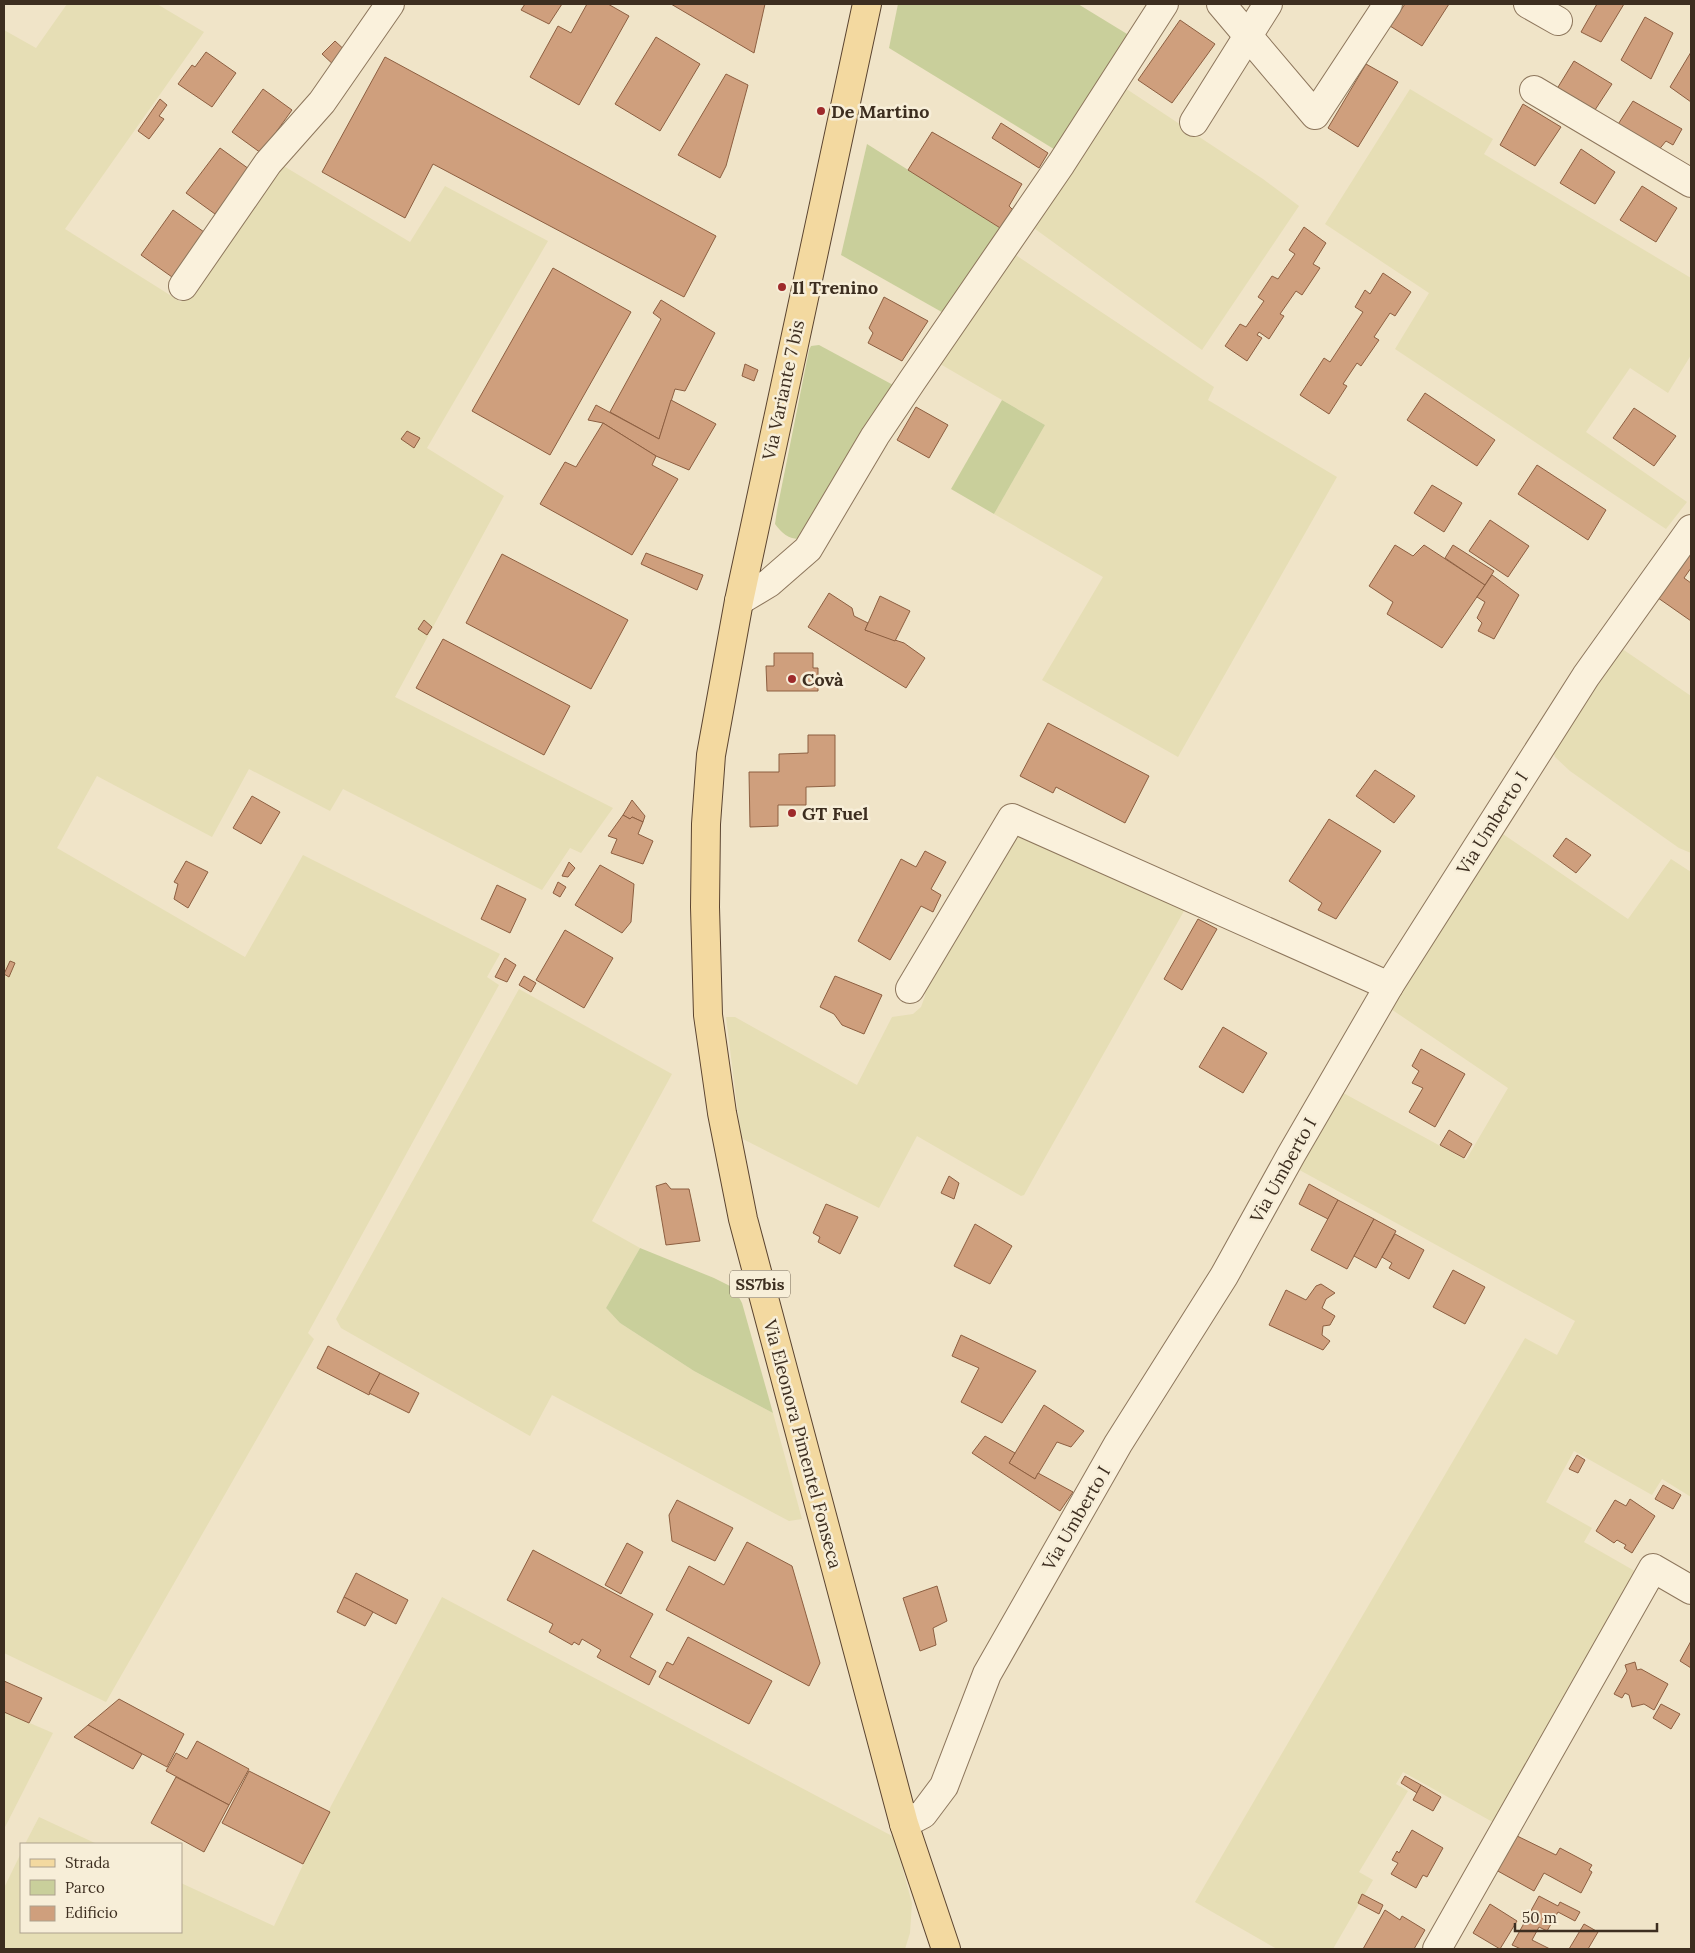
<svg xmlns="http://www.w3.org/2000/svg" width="1695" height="1953" font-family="Lora,serif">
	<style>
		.farmland { fill: #e6deb5 }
		.green { fill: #c9cf9b }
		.building { fill: #cf9f7d; stroke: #8d5f41 }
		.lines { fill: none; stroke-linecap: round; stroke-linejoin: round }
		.minor-casing { stroke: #8d765c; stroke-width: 30 }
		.major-casing { stroke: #5b4430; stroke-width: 30 }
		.minor { stroke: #faf1dc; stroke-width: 28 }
		.major { stroke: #f3d9a0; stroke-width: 28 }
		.poi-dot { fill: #9e2a2b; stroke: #f7eed8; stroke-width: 2 }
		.labels { text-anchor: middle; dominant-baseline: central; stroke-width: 5; stroke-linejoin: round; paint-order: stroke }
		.shield { fill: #f7eed8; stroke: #756857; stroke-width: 1 }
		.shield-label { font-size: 16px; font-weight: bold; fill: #3d2e20 }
		.poi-label { font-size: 18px; font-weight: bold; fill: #3d2e20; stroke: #f7eed8; text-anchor: start }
		.street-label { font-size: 18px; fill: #3d2e20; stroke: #f7eed8 }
	</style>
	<rect width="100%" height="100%" fill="#f0e4c8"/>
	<g class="farmland">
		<path d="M 67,4 L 157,4 L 204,32 L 65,229 L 181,302 L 277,162 L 410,242 L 445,186 L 548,241 L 427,448 L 504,496 L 395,697 L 613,808 L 581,853 L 570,848 L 542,890 L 343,789 L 330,811 L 249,769 L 212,837 L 97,776 L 57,848 L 245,957 L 303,855 L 500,954 L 487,977 L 499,985 L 308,1333 L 314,1339 L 106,1702 L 4,1653 L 4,30 L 36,48 Z"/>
		<path d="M 1125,88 L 1263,179 L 1299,206 L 1202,350 L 1031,226 L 1071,173 Z"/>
		<path d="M 1410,89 L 1493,139 L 1484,154 L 1691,278 L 1691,355 L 1668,393 L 1630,368 L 1586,432 L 1687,502 L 1666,529 L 1395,349 L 1429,293 L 1325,224 Z"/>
		<path d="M 1011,252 L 1214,387 L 1208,400 L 1337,477 L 1178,757 L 1042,680 L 1103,577 L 994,514 L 1045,425 L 935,361 Z"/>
		<path d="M 1618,646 L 1691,696 L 1691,853 L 1679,848 L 1570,771 L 1555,757 L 1551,745 Z"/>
		<path d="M 1008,830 L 1183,906 L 1184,911 L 1024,1195 L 1021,1196 L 917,1136 L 879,1208 L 741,1138 L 726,1017 L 735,1017 L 857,1085 L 892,1017 L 913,1014 L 921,1007 L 925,996 L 924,983 Z"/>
		<path d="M 1497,830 L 1628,919 L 1671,859 L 1691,872 L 1691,1497 L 1662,1479 L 1652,1495 L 1574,1451 L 1546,1502 L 1592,1528 L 1584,1542 L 1640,1574 L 1498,1825 L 1403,1772 L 1396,1784 L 1408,1791 L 1359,1872 L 1373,1880 L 1333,1949 L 1277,1949 L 1195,1902 L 1525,1338 L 1557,1355 L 1575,1321 L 1294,1167 L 1336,1089 L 1466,1160 L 1508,1088 L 1385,1005 Z"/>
		<path d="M 519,989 L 672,1074 L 592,1221 L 640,1248 L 606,1308 L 620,1323 L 694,1371 L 773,1413 L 802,1519 L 789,1521 L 552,1395 L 530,1436 L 341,1328 L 336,1319 Z"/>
		<path d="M 442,1597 L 894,1837 L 912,1903 L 910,1933 L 905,1949 L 4,1949 L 4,1888 L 21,1853 L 21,1932 L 181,1932 L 181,1883 L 274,1926 L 331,1806 Z"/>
		<path d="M 4,1712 L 53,1733 L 4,1829 Z"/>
		<path d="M 39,1817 L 97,1844 L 25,1844 Z"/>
	</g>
	<g class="green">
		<path d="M 898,4 L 1078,4 L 1132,37 L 1057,151 L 889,48 Z"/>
		<path d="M 867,144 L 1005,231 L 947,315 L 841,255 Z"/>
		<path d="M 819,345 L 895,386 L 800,539 C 788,539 782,533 775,524 L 777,510 L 809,350 L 811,346 Z"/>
		<path d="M 1002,400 L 1045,425 L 994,514 L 951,489 Z"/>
		<path d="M 640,1248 L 714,1278 L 734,1288 L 742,1303 L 773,1413 L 694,1371 L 620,1323 L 606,1308 Z"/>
	</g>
	<g class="building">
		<path d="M 525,4 L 562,4 L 549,24 L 521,10 Z"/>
		<path d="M 587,4 L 608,4 L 629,16 L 579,105 L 530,77 L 558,26 L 571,33 Z"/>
		<path d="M 671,4 L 765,4 L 754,53 Z"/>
		<path d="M 1405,4 L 1449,4 L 1422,46 L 1390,26 Z"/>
		<path d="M 1597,4 L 1624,4 L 1601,42 L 1581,32 Z"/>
		<path d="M 1645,17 L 1673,33 L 1651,79 L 1621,60 Z"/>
		<path d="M 1180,20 L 1215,44 L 1172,103 L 1138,80 Z"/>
		<path d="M 656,37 L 700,64 L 660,131 L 615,104 Z"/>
		<path d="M 335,41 L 349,54 L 336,67 L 322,54 Z"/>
		<path d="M 206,52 L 236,73 L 212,107 L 178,84 L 192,65 L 195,67 Z"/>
		<path d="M 1691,52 L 1691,102 L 1670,87 Z"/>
		<path d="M 385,57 L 716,236 L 684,297 L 433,164 L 405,218 L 322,172 Z"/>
		<path d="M 1574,61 L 1612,84 L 1591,116 L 1555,92 Z"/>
		<path d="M 1366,64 L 1398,82 L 1358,147 L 1328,128 Z"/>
		<path d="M 726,74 L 748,85 L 726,166 L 720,178 L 678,155 Z"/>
		<path d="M 263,89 L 292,110 L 261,153 L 232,132 Z"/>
		<path d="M 160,99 L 167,105 L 159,116 L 164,119 L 149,139 L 138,131 Z"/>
		<path d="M 1633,101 L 1682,129 L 1673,145 L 1666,141 L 1657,152 L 1615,129 Z"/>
		<path d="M 1523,104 L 1561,127 L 1535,166 L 1500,145 Z"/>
		<path d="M 1001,123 L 1048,153 L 1039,168 L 992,138 Z"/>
		<path d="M 932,132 L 1022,184 L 1009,206 L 1017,214 L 1005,231 L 908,170 Z"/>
		<path d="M 220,148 L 249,169 L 215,214 L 186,193 Z"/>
		<path d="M 1581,149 L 1615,172 L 1595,204 L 1560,183 Z"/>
		<path d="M 1642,186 L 1677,208 L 1656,242 L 1620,220 Z"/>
		<path d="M 173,210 L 204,232 L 172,277 L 141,255 Z"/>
		<path d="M 1304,227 L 1326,243 L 1313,264 L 1320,268 L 1302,295 L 1296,291 L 1280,314 L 1284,316 L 1269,339 L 1259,332 L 1257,335 L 1262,338 L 1247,361 L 1225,346 L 1240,324 L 1246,327 L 1264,301 L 1258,297 L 1272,276 L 1278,279 L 1295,254 L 1289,250 Z"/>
		<path d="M 553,268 L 631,312 L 550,455 L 472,411 Z"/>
		<path d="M 1383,273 L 1411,292 L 1395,316 L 1390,313 L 1374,337 L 1379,340 L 1361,366 L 1357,363 L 1343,384 L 1347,386 L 1329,414 L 1300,395 L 1324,358 L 1330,362 L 1363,312 L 1355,307 L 1365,290 L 1370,294 Z"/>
		<path d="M 884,297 L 928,321 L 902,361 L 868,343 L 873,333 L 869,328 Z"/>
		<path d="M 661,300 L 715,333 L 685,391 L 675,389 L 659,439 L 610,412 L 661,319 L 653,313 Z"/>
		<path d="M 745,364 L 758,370 L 754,381 L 742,376 Z"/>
		<path d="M 1425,393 L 1495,440 L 1477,466 L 1407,420 Z"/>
		<path d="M 671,400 L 716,424 L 689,470 L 656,456 L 603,423 L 588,420 L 596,405 L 659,439 Z"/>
		<path d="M 916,407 L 948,425 L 929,458 L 897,440 Z"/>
		<path d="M 1634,408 L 1676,436 L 1654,466 L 1613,438 Z"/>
		<path d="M 603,423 L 656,456 L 652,465 L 678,479 L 632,555 L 540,504 L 565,462 L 576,467 Z"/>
		<path d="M 407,431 L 420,438 L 414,448 L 401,439 Z"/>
		<path d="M 1537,465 L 1606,510 L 1588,540 L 1518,494 Z"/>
		<path d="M 1432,485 L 1462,503 L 1444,532 L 1414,513 Z"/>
		<path d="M 1490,520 L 1529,546 L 1508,577 L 1469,551 Z"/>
		<path d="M 1395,545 L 1413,556 L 1424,545 L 1485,585 L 1442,648 L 1387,614 L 1393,602 L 1369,586 Z"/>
		<path d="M 1453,545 L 1494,571 L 1485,585 L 1445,558 Z"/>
		<path d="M 1683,550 L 1691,556 L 1691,568 L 1684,578 L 1691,583 L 1691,621 L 1651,593 Z"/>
		<path d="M 646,553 L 703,575 L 697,590 L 641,564 Z"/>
		<path d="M 502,554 L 628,620 L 591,689 L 466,623 Z"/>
		<path d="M 1492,575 L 1519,595 L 1494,639 L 1478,631 L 1482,623 L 1477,618 L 1485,602 L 1477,597 Z"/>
		<path d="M 829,593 L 852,608 L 854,616 L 868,623 L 865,630 L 904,643 L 925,658 L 906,688 L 808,627 Z"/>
		<path d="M 880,596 L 910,611 L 895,641 L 865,630 Z"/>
		<path d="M 424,620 L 432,627 L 427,635 L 418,629 Z"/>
		<path d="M 443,639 L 570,706 L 544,755 L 416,688 Z"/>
		<path d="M 774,653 L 813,653 L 813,668 L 818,668 L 818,691 L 767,691 L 766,666 L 774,666 Z"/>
		<path d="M 1048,723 L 1149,776 L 1125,823 L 1056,787 L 1053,793 L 1020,776 Z"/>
		<path d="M 808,735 L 835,735 L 835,786 L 806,787 L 806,805 L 778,805 L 778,826 L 750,827 L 749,772 L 779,772 L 779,754 L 808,753 Z"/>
		<path d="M 1375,770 L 1415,796 L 1394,823 L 1356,796 Z"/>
		<path d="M 252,796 L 280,812 L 261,844 L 233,828 Z"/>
		<path d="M 632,800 L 645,816 L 643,822 L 632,817 L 630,819 L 623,815 Z"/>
		<path d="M 623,815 L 630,819 L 632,817 L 643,822 L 638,834 L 653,841 L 643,864 L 611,853 L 617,839 L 608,836 Z"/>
		<path d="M 1329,819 L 1381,851 L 1336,919 L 1318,910 L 1322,903 L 1289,881 Z"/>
		<path d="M 1566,838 L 1591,855 L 1576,873 L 1553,856 Z"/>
		<path d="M 925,851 L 946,862 L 931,889 L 941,895 L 933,912 L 921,906 L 890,960 L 858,941 L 901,859 L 916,867 Z"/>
		<path d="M 186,861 L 208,872 L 188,908 L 174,899 L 178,884 L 174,882 Z"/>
		<path d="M 569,862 L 575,868 L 568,877 L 562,876 Z"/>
		<path d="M 600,865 L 634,884 L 631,922 L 622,933 L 575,905 Z"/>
		<path d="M 558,882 L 566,887 L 560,897 L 553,893 Z"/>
		<path d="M 497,885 L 526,899 L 510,933 L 481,919 Z"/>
		<path d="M 1198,919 L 1217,929 L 1182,990 L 1164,979 Z"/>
		<path d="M 565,930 L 613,958 L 584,1008 L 536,980 Z"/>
		<path d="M 505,958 L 516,965 L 507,982 L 495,977 Z"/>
		<path d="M 10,961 L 15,963 L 9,977 L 4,974 Z"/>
		<path d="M 524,976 L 536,983 L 531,992 L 519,985 Z"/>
		<path d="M 835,976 L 882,995 L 864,1034 L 842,1025 L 834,1014 L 820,1007 Z"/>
		<path d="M 1223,1027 L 1267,1053 L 1243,1093 L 1199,1067 Z"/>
		<path d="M 1421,1049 L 1465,1074 L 1435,1127 L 1409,1112 L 1423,1088 L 1412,1083 L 1419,1071 L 1412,1066 Z"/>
		<path d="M 1449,1130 L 1472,1144 L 1464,1158 L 1440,1145 Z"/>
		<path d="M 949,1176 L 959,1183 L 954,1199 L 941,1193 Z"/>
		<path d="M 666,1183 L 671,1189 L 689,1189 L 700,1241 L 666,1245 L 656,1186 Z"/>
		<path d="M 1309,1184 L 1338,1200 L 1328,1219 L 1299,1204 Z"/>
		<path d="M 1338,1200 L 1374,1219 L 1347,1269 L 1311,1250 Z"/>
		<path d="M 826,1204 L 858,1217 L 840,1254 L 818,1242 L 820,1237 L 813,1233 Z"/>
		<path d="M 1374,1219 L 1396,1231 L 1376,1268 L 1354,1256 Z"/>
		<path d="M 975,1224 L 1012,1246 L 990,1284 L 954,1266 Z"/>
		<path d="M 1395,1234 L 1424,1250 L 1409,1279 L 1389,1268 L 1392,1263 L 1382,1257 Z"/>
		<path d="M 1453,1270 L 1485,1287 L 1465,1324 L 1433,1307 Z"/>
		<path d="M 1321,1284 L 1335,1293 L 1326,1299 L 1322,1308 L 1335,1316 L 1330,1325 L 1323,1326 L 1322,1335 L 1330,1341 L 1323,1350 L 1269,1325 L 1286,1290 L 1306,1300 L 1316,1286 Z"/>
		<path d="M 961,1335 L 1036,1371 L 1002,1423 L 961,1402 L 979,1368 L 952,1356 Z"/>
		<path d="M 328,1346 L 380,1373 L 369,1395 L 317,1368 Z"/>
		<path d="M 380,1373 L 419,1393 L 409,1413 L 369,1393 Z"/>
		<path d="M 1044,1405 L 1084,1431 L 1071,1447 L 1057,1442 L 1035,1479 L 1009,1463 Z"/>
		<path d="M 985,1436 L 1015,1453 L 1009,1463 L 1035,1479 L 1038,1473 L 1073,1492 L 1060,1511 L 972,1453 Z"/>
		<path d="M 1577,1455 L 1585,1460 L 1578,1473 L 1569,1469 Z"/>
		<path d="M 1663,1485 L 1681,1495 L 1673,1509 L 1655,1499 Z"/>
		<path d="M 1630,1499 L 1655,1516 L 1632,1553 L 1624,1548 L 1626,1545 L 1617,1540 L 1614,1543 L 1596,1531 L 1615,1500 L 1626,1506 Z"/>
		<path d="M 677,1500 L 733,1528 L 715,1561 L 672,1541 L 669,1515 Z"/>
		<path d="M 747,1542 L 792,1566 L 820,1663 L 809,1686 L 666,1610 L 689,1566 L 724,1585 Z"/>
		<path d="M 627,1543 L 643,1552 L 621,1594 L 605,1585 Z"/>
		<path d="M 533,1550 L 653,1614 L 630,1657 L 656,1671 L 649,1685 L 597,1657 L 601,1650 L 582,1639 L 579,1645 L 574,1642 L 572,1645 L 549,1632 L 553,1624 L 507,1600 Z"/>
		<path d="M 356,1573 L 408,1600 L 396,1624 L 344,1597 Z"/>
		<path d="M 937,1586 L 947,1621 L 933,1628 L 936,1645 L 920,1651 L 903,1598 Z"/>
		<path d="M 344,1597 L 373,1612 L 365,1626 L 337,1612 Z"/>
		<path d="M 688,1637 L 772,1681 L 749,1724 L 659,1677 L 667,1662 L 673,1665 Z"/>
		<path d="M 1691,1641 L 1691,1668 L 1680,1661 Z"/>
		<path d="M 1635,1662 L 1637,1670 L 1641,1669 L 1668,1684 L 1654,1710 L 1644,1704 L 1632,1707 L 1629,1695 L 1625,1693 L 1622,1698 L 1614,1694 L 1627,1671 L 1625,1665 Z"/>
		<path d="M 4,1681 L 42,1698 L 29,1723 L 4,1712 Z"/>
		<path d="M 119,1699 L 184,1734 L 167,1767 L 88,1725 Z"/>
		<path d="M 1661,1704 L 1680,1714 L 1671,1729 L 1653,1718 Z"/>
		<path d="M 88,1725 L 142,1754 L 133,1769 L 74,1737 Z"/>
		<path d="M 197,1741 L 249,1769 L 229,1805 L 166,1771 L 176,1753 L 187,1759 Z"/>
		<path d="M 249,1771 L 330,1812 L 303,1864 L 222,1823 Z"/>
		<path d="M 1405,1776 L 1421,1785 L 1417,1793 L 1401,1783 Z"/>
		<path d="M 176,1777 L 229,1805 L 204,1852 L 151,1823 Z"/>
		<path d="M 1421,1785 L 1441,1797 L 1433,1811 L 1413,1800 Z"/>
		<path d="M 1412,1830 L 1443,1848 L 1427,1877 L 1423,1875 L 1416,1888 L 1391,1874 L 1398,1863 L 1392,1860 L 1397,1851 L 1399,1853 Z"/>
		<path d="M 1513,1834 L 1556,1855 L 1560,1848 L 1592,1865 L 1589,1870 L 1592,1872 L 1581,1893 L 1544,1873 L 1534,1891 L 1496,1870 Z"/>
		<path d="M 1362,1894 L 1383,1905 L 1379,1914 L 1358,1903 Z"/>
		<path d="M 1539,1896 L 1558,1906 L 1560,1902 L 1580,1912 L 1575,1921 L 1558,1912 L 1547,1931 L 1539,1927 L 1532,1940 L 1550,1949 L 1521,1949 L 1512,1945 Z"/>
		<path d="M 1490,1904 L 1517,1921 L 1500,1949 L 1473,1933 Z"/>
		<path d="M 1385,1910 L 1400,1920 L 1402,1916 L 1425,1930 L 1414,1949 L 1363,1949 Z"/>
		<path d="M 1584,1924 L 1598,1932 L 1588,1949 L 1569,1949 Z"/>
	</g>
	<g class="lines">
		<g class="minor-casing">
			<g id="minor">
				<path d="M 1221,4 L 1315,115 L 1388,4"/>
				<path d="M 1528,4 L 1558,21"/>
				<path d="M 1534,90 L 1691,183"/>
				<path d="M 1194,122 L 1268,4"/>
				<path d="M 183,286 L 268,163 L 322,102 L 390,4"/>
				<path d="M 739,601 L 769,583 L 808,549 L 875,436 L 912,381 L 1061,164 L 1164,4"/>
				<path d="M 910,989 L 1012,818 L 1389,986"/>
				<path d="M 904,1824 L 923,1814 L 944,1786 L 987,1674 L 1118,1444 L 1224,1276 L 1291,1155 L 1389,986 L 1586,676 L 1691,529"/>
				<path d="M 1437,1949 L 1653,1568 L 1691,1590"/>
			</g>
		</g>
		<g class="major-casing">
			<path id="major" d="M 867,4 L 739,601 L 711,755 L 706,824 L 705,907 L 708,1015 L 722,1113 L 743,1219 L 904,1824 L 946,1949"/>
		</g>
		<use href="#minor" class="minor"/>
		<use href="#major" class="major"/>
	</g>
	<g class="poi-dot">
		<circle cx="821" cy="111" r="5"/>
		<circle cx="782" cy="287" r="5"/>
		<circle cx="792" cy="679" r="5"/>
		<circle cx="792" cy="813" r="5"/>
	</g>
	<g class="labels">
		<rect class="shield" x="730" y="1270.5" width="60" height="27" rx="4"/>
		<g class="shield-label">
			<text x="760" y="1284">SS7bis</text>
		</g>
		<g class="poi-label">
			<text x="831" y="111">De Martino</text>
			<text x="792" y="287">Il Trenino</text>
			<text x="802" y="679">Covà</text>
			<text x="802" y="813">GT Fuel</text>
		</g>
		<g class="street-label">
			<text transform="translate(783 390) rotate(-78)">Via Variante 7 bis</text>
			<text transform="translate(1492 823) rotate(-58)">Via Umberto I</text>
			<text transform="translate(1283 1170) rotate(-61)">Via Umberto I</text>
			<text transform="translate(803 1444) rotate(75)">Via Eleonora Pimentel Fonseca</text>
			<text transform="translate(1076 1518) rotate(-60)">Via Umberto I</text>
		</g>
	</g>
	<rect width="1695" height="1953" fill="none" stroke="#3d2e20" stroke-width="10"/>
	<rect x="20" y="1843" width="162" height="90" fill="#f7eed8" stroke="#ada18e"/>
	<rect x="30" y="1859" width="25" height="8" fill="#f3d9a0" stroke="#ada18e"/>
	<text x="65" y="1868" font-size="15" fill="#3d2e20">Strada</text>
	<rect x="30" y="1880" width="25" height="15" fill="#c9cf9b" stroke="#ada18e"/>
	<text x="65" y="1893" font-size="15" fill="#3d2e20">Parco</text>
	<rect x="30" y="1906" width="25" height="15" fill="#cf9f7d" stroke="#ada18e"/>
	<text x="65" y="1918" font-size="15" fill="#3d2e20">Edificio</text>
	<path d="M1515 1923v8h142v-8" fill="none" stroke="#3d2e20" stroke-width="2.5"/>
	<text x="1522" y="1923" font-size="15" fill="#3d2e20" stroke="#f7eed8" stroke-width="4" paint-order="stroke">50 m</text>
</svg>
